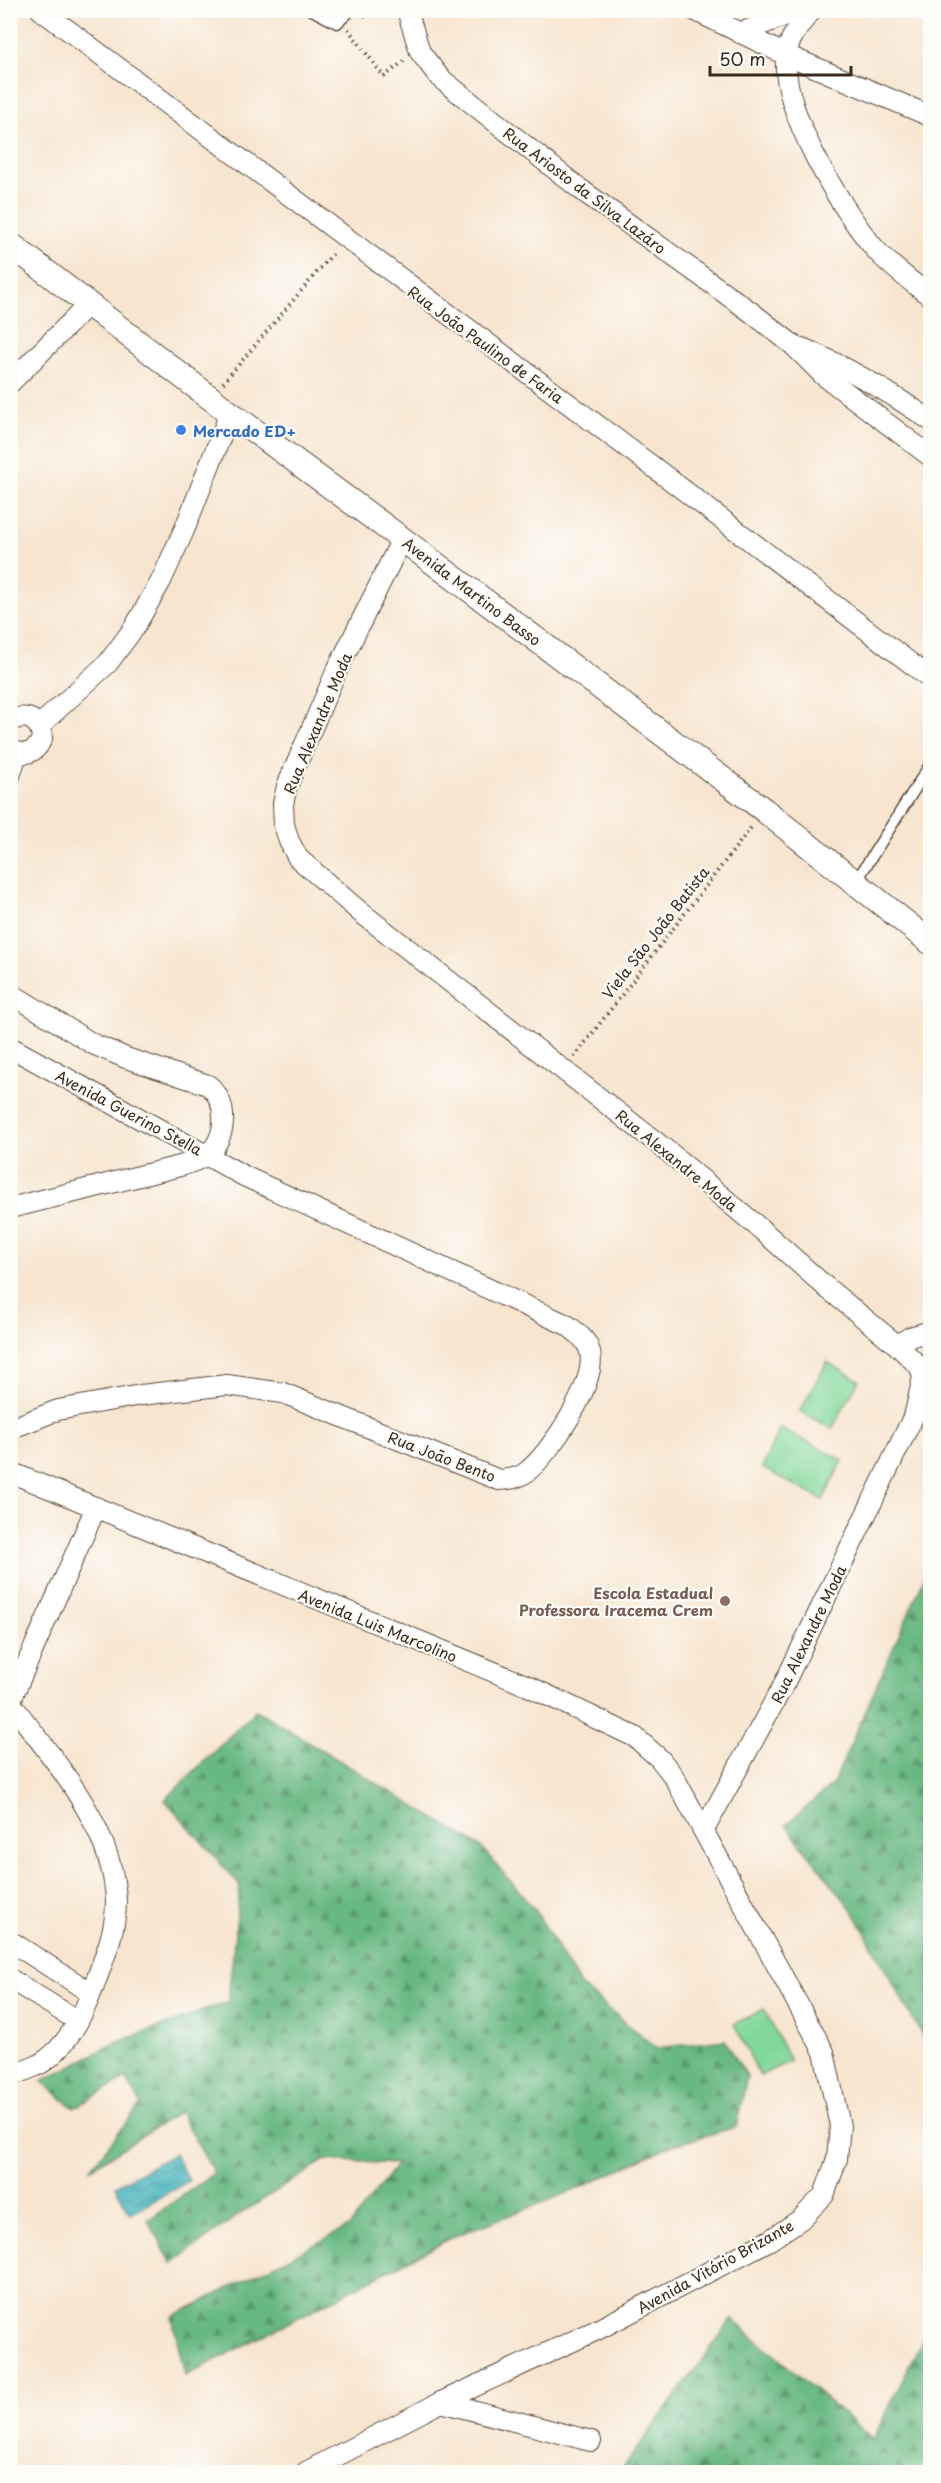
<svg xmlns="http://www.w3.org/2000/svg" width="941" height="2483" font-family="'Playpen Sans',sans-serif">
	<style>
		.grass { fill: #81d79a; stroke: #5e805c; stroke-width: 1.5 }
		.forest { fill: url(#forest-firs); stroke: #527150; stroke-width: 1.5 }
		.water { fill: url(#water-waves); stroke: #3e6e6c; stroke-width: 1.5 }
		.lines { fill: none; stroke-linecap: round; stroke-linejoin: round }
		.service-casing { stroke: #574639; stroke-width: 13 }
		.minor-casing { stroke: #574639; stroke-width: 22 }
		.tertiary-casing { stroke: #574639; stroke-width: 26 }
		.path { stroke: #574639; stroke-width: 4; stroke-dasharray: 1.5 4.5; stroke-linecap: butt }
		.service { stroke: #fff; stroke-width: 10 }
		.minor { stroke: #fff; stroke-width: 20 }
		.tertiary { stroke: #fff; stroke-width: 24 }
		.shop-dot { fill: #3f7fe0; stroke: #fdfcf7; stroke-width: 2 }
		.education-dot { fill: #8d6e63; stroke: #fdfcf7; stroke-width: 2 }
		.labels { text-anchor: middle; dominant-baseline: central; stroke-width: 4.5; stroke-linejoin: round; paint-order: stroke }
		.street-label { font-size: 15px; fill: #3b2a1e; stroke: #fdfcf7 }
		.shop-label { font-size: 15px; font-weight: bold; fill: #366cbe; stroke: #fdfcf7; text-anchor: start }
		.education-label { font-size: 15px; font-weight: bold; fill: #785e54; stroke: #fdfcf7; text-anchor: end }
	</style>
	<defs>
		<pattern id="forest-firs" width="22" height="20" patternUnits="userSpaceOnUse" patternTransform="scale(1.5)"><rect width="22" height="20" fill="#68b882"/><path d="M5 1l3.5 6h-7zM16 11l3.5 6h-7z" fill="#57966a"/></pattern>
		<pattern id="water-waves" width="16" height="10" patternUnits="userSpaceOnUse" patternTransform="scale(1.5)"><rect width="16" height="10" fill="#42b2bb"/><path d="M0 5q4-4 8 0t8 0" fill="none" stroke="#389197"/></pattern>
	</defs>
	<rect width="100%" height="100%" fill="#fdfcf7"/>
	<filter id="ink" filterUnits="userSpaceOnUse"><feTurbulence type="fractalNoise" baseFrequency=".0167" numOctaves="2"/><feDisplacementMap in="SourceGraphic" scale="12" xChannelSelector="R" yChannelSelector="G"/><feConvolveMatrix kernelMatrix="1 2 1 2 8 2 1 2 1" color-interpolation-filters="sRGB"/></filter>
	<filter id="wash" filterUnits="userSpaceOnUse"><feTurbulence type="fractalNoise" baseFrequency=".008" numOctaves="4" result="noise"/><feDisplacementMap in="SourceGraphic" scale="24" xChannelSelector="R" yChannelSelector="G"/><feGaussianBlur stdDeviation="1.35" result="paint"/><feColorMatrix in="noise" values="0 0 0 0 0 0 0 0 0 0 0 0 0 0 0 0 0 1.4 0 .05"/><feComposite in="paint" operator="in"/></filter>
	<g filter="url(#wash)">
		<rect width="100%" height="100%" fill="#f7e5d0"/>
		<g class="grass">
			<path d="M 827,1362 L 859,1380 L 832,1429 L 800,1411 Z"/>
			<path d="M 780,1428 L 843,1460 L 823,1500 L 762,1468 Z"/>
			<path d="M 764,2009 L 790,2061 L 760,2076 L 734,2024 Z"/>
		</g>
		<g class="forest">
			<path d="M 930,1565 L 930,2050 L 853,1911 L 786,1825 L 833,1784 Z"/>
			<path d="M 256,1710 L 480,1846 L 534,1908 L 580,1985 L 656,2048 L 725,2040 L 747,2077 L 736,2127 L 667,2147 L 573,2191 L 457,2235 L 185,2376 L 172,2317 L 349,2227 L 397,2164 L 325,2160 L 237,2216 L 172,2264 L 148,2220 L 214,2173 L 179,2112 L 90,2169 L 141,2104 L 126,2078 L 74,2108 L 41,2081 L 116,2043 L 228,2002 L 240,1885 L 165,1800 Z"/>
			<path d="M 732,2319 L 873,2439 L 930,2325 L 930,2472 L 620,2472 Z"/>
		</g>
		<path class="water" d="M 174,2154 L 189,2181 L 130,2214 L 115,2186 Z"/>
	</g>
	<g filter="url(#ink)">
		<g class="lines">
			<g class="service-casing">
				<g id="service">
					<path d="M 312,10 L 337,23 L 351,10"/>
					<path d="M 855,883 L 930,765"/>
				</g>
			</g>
			<g class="minor-casing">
				<g id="minor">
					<path d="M 41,10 L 652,466 L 930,678"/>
					<path d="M 407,10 L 420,52 L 440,78 L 580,189 L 751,312 L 793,345 L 823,375 L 930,456"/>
					<path d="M 694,10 L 786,55 L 930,116"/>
					<path d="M 812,10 C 801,23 787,40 786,58 C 782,112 841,208 875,249 C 891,267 911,281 930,296"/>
					<path d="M 740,33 L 799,10"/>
					<path d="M 802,348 C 848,367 889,392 930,420"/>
					<path d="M 10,383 L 89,304"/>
					<path d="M 402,539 L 336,672 L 287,786 L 283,804 L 284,825 L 289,841 L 298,858 L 359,911 L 670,1153 L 763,1231 L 827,1288 L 897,1345 L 920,1367 L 923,1377 L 915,1413 L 783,1686 L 704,1830"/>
					<path d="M 10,722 C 26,711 41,721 42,738 C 36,754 24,757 10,749"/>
					<path d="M 39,726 L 108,663 L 134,628 L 161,581 L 185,528 L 230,413"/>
					<path d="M 10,776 L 17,753"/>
					<path d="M 10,993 L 93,1044 L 126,1058 L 208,1085 C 229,1101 228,1139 206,1155 C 200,1160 191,1162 184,1165 L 10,1208"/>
					<path d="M 10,1047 L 244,1176 L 567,1325 C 575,1331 586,1339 589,1349 C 601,1379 549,1456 525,1473 C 517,1479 508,1479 499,1480 L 283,1393 L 227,1385 L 141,1395 L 58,1410 L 10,1429"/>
					<path d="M 897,1345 L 910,1337 L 930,1331"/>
					<path d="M 10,1472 L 528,1686 L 635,1737 L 660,1759 L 674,1777 L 824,2052 L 840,2126 L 837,2159 L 824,2195 L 801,2219 L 770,2240 L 597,2330 L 441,2402 L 306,2472"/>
					<path d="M 10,1941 L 91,1993"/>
					<path d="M 10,1979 L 78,2021"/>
					<path d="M 10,2076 C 20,2072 31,2069 40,2064 C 67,2048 84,2013 94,1986 C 104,1958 116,1931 116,1902 C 114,1827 53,1759 10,1702 L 96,1507"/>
					<path d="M 441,2402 L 591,2441"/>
				</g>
			</g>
			<g class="tertiary-casing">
				<path id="tertiary" d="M 10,244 L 230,413 L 402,539 L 764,810 L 930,942"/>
			</g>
			<g class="path">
				<path d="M 364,17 L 372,10"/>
				<path d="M 348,29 L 384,77 L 404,61"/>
				<path d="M 223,383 L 335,251"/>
				<path d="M 930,1026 L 930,1031"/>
				<path d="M 574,1057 L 753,825"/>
			</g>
			<use href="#service" class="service"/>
			<use href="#minor" class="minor"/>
			<use href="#tertiary" class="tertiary"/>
		</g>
	</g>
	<circle class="shop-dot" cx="181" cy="430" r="6"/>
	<circle class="education-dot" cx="725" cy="1601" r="6"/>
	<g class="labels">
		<g class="street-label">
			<text transform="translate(585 190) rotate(37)">Rua Ariosto da Silva Lazáro</text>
			<text transform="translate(486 344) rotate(36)">Rua João Paulino de Faria</text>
			<text transform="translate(472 591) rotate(37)">Avenida Martino Basso</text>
			<text transform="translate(317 723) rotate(-67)">Rua Alexandre Moda</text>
			<text transform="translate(655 932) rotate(-52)">Viela São João Batista</text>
			<text transform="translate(129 1112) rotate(28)">Avenida Guerino Stella</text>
			<text transform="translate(677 1160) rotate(39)">Rua Alexandre Moda</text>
			<text transform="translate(442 1456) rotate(21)">Rua João Bento</text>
			<text transform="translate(378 1625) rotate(22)">Avenida Luis Marcolino</text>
			<text transform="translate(808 1634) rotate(-64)">Rua Alexandre Moda</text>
			<text transform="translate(715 2266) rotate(-29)">Avenida Vitório Brizante</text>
		</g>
		<g class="shop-label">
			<text x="193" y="430">Mercado ED+</text>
		</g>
		<g class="education-label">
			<text x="713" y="1592">Escola Estadual<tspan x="713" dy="17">Professora Iracema Crem</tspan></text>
		</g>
	</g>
	<rect width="941" height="2483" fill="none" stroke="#fdfcf7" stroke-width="36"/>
	<path d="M710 66v9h141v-9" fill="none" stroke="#3b2a1e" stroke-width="3"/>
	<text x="719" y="66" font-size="18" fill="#3b2a1e" stroke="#fdfcf7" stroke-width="4.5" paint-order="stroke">50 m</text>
</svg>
